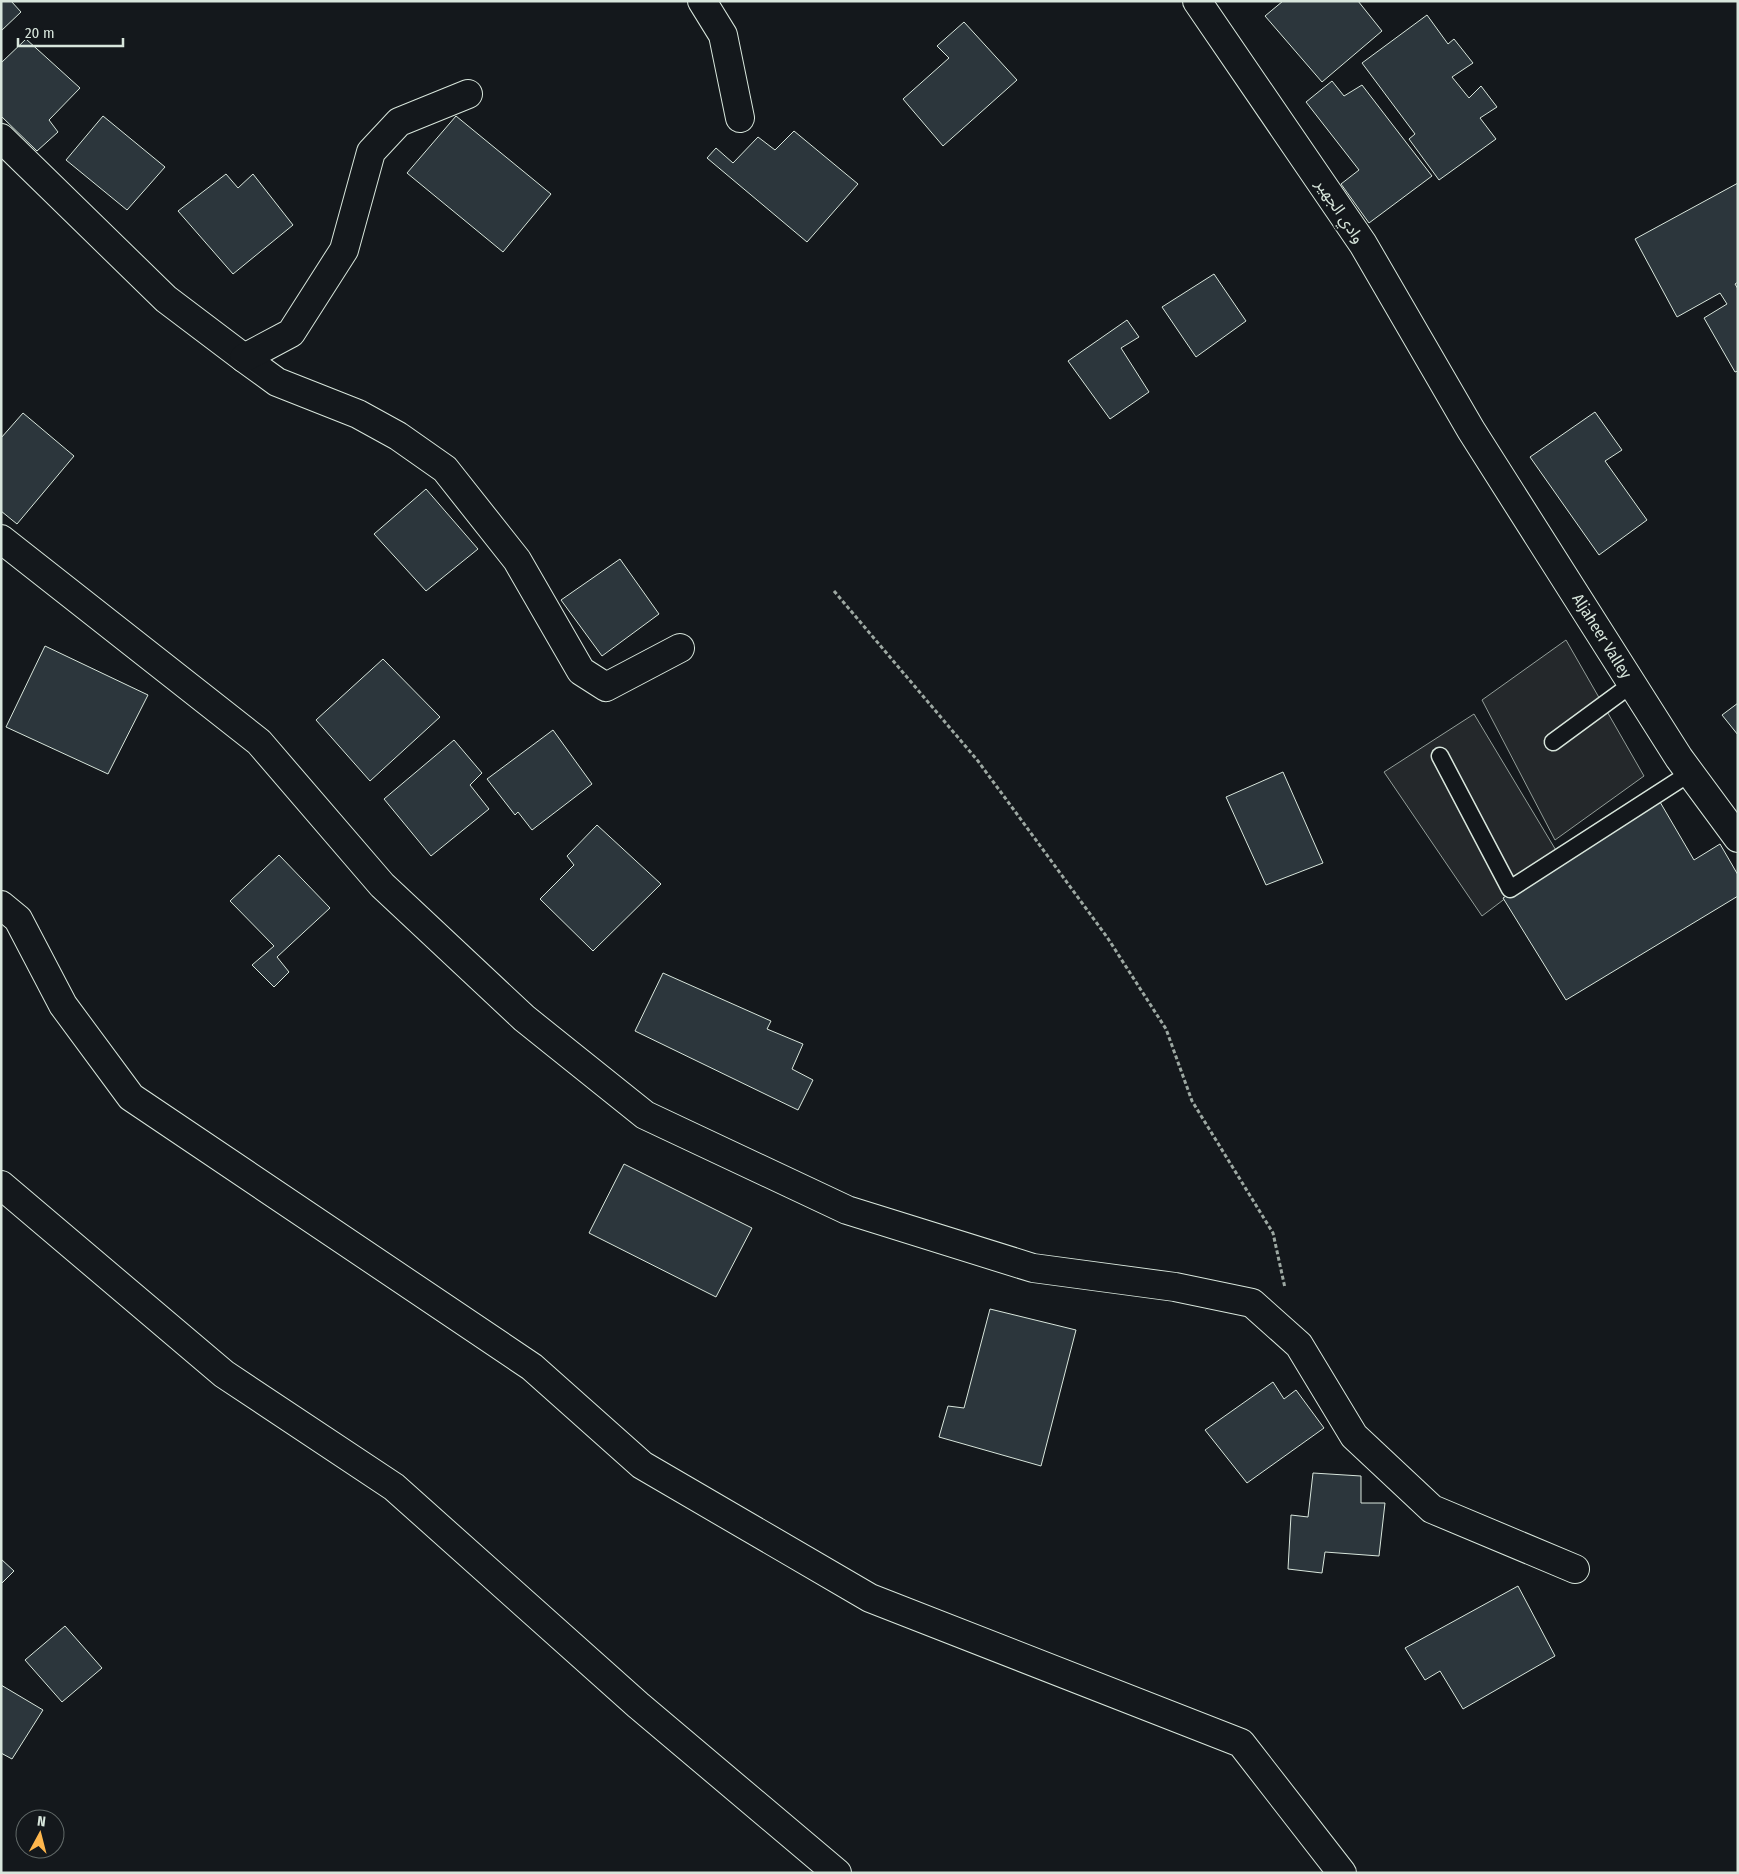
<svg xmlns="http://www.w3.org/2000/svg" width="1739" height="1874" font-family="'Fira Sans Condensed','Noto Sans Arabic',sans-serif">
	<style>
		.parking { fill: #24282b; stroke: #939e99 }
		.building { fill: #2c363c; stroke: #d8e6dc }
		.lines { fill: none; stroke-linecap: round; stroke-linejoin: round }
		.lane-casing { stroke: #d8e6dc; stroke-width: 19 }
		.street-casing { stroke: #d8e6dc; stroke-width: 30 }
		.secondary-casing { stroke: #d8e6dc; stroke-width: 30 }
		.path { stroke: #9da8a2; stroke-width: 3; stroke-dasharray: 4 2.5; stroke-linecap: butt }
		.lane { stroke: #14181c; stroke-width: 16 }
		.street { stroke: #14181c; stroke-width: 28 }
		.secondary { stroke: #14181c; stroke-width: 28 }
		.labels { text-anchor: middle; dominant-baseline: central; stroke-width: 4; stroke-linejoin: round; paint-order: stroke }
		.street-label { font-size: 16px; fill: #d8e6dc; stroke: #14181c }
	</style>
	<rect width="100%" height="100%" fill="#14181c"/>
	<g class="parking">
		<path d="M 1566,640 L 1644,776 L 1555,840 L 1482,700 Z"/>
		<path d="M 1474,714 L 1560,857 L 1482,916 L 1384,772 Z"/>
	</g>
	<g class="building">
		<path d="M 1,1 L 11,1 L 21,12 L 1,31 Z"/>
		<path d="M 1283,1 L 1358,1 L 1382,31 L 1322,82 L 1265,16 Z"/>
		<path d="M 1427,15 L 1448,44 L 1454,39 L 1473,63 L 1452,77 L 1469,98 L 1481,86 L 1497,107 L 1480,118 L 1496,139 L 1439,180 L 1409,139 L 1415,134 L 1362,63 Z"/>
		<path d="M 964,22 L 1017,80 L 943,146 L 903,99 L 949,58 L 937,46 Z"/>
		<path d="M 26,39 L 80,88 L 49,120 L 58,132 L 37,151 L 1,116 L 1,63 Z"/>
		<path d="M 1332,81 L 1344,96 L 1362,85 L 1432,176 L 1369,223 L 1341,184 L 1359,170 L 1306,102 Z"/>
		<path d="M 103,116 L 165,167 L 127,210 L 66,160 Z"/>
		<path d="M 456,116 L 551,194 L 503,252 L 407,173 Z"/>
		<path d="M 794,131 L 858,184 L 807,242 L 707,158 L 716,148 L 733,163 L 758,137 L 775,150 Z"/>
		<path d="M 226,174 L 238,188 L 253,174 L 293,225 L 233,274 L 178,211 Z"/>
		<path d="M 1738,183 L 1738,282 L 1735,284 L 1738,289 L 1738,371 L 1735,372 L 1704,318 L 1727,304 L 1720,293 L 1677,317 L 1635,239 Z"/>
		<path d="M 1214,274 L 1246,321 L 1196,357 L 1162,307 Z"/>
		<path d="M 1127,320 L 1139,337 L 1121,348 L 1149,392 L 1110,419 L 1068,361 Z"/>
		<path d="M 1595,412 L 1622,450 L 1605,461 L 1647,520 L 1599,555 L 1530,457 Z"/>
		<path d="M 23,413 L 74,456 L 17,524 L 1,511 L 1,438 Z"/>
		<path d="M 426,489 L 478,549 L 426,591 L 374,534 Z"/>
		<path d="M 620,559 L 659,614 L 602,656 L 561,600 Z"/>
		<path d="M 45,646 L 148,695 L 108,774 L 6,727 Z"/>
		<path d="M 383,659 L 440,717 L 370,781 L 316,720 Z"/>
		<path d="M 1738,703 L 1738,735 L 1722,715 Z"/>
		<path d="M 553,730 L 592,784 L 532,830 L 518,812 L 515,815 L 487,779 Z"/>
		<path d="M 454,740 L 482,773 L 470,785 L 489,809 L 431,856 L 384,799 Z"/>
		<path d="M 1283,772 L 1323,863 L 1266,885 L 1226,797 Z"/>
		<path d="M 1660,802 L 1694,860 L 1720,844 L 1738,875 L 1738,896 L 1566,1000 L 1503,898 Z"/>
		<path d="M 597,825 L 661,884 L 593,951 L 540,899 L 574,865 L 567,856 Z"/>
		<path d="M 279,855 L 330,908 L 277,957 L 289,972 L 274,987 L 252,965 L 274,946 L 230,901 Z"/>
		<path d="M 663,973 L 771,1021 L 767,1029 L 803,1044 L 792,1069 L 813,1080 L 798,1110 L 635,1031 Z"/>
		<path d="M 624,1164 L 752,1228 L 716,1297 L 589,1233 Z"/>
		<path d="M 990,1309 L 1076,1330 L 1041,1466 L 939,1437 L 948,1406 L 964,1408 Z"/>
		<path d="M 1273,1382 L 1284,1399 L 1296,1390 L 1324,1428 L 1247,1483 L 1205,1430 Z"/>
		<path d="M 1313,1473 L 1361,1476 L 1361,1503 L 1385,1503 L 1379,1556 L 1325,1552 L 1322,1573 L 1288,1569 L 1291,1515 L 1308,1517 Z"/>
		<path d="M 1,1559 L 14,1571 L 1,1584 Z"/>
		<path d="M 1518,1586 L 1555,1656 L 1463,1709 L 1440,1671 L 1425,1680 L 1405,1648 Z"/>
		<path d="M 65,1626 L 102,1668 L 62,1702 L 25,1660 Z"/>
		<path d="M 1,1685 L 43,1710 L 12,1759 L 1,1753 Z"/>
	</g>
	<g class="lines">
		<g class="lane-casing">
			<g id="lane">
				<path d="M 1553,742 L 1632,684"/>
				<path d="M 1440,756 L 1510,889 L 1690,773"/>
			</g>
		</g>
		<g class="street-casing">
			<g id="street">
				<path d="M 702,1 L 723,35 L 740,118"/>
				<path d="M 1,138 L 166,299 L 244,358 L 277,382 L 358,414 L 398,436 L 445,469 L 517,560 L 581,671 L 606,687 L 680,648"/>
				<path d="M 244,358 L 291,333 L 344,250 L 371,152 L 399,122 L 468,94"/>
				<path d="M 1,539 L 259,742 L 382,885 L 524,1018 L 645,1115 L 847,1210 L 1033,1268 L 1175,1287 L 1252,1303 L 1299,1345 L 1354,1436 L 1432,1509 L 1575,1569"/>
				<path d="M 1,905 L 18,919 L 63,1005 L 131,1097 L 532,1367 L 642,1465 L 870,1598 L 1241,1743 L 1342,1873"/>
				<path d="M 1,1185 L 224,1374 L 394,1487 L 638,1705 L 837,1873"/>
			</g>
		</g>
		<g class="secondary-casing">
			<path id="secondary" d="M 1197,1 L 1363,244 L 1471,430 L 1679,758 L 1738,838"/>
		</g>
		<path class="path" d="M 834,591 L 978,761 L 1107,937 L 1166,1029 L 1192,1101 L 1273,1233 L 1285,1288"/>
		<use href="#lane" class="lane"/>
		<use href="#street" class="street"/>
		<use href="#secondary" class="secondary"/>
	</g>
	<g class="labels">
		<g class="street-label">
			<text transform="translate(1340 211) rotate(56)">وادي الجهير</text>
			<text transform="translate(1602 636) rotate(58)">Aljaheer Valley</text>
		</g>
	</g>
	<rect width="1739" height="1874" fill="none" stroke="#d8e6dc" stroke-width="5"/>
	<g transform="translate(40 1834) rotate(7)"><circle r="24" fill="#14181c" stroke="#626a69"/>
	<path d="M0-4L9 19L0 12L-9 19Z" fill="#ffb74d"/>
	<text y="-8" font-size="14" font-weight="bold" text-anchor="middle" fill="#d8e6dc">N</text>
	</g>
	<path d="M18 38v8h105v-8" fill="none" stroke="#d8e6dc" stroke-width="2.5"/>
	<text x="25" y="38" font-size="15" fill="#d8e6dc" stroke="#14181c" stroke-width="4" paint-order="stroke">20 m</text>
</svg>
